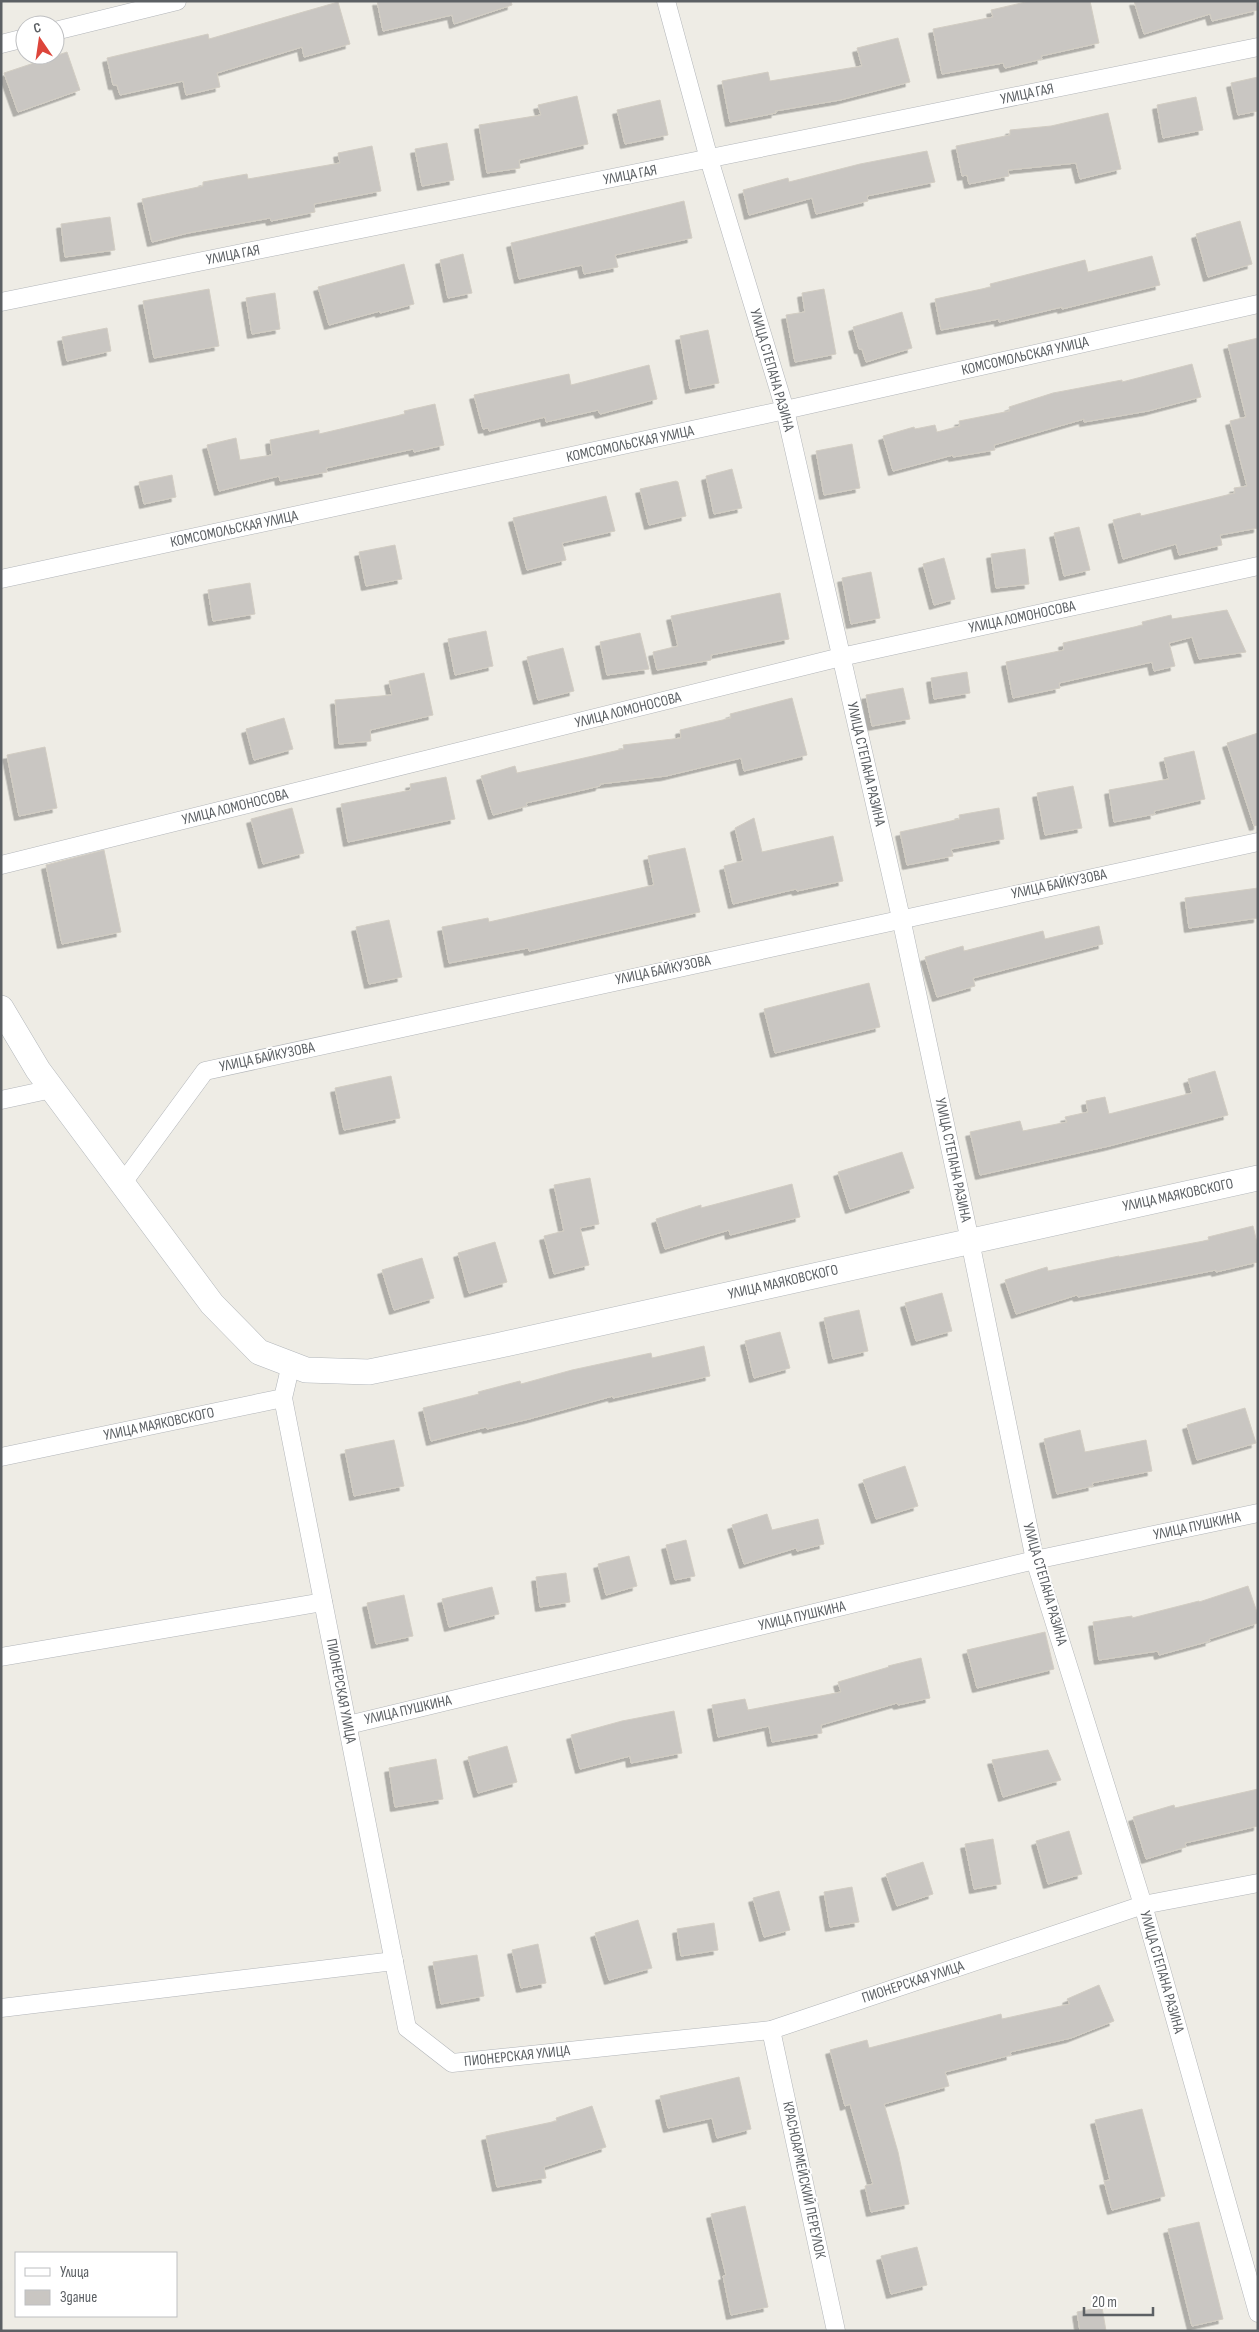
<svg xmlns="http://www.w3.org/2000/svg" width="1259" height="2332" font-family="'Sofia Sans Condensed',sans-serif">
	<style>
		.building { fill: #c9c6c2; stroke: #d2cdc3; filter: url(#shadow) }
		.lines { fill: none; stroke-linecap: round; stroke-linejoin: round }
		.street-casing { stroke: #b2b5b9; stroke-width: 19 }
		.secondary-casing { stroke: #b3b7bb; stroke-width: 26 }
		.street { stroke: #fff; stroke-width: 18 }
		.secondary { stroke: #fff; stroke-width: 25 }
		.labels { text-anchor: middle; dominant-baseline: central; stroke-width: 4; stroke-linejoin: round; paint-order: stroke }
		.street-label { font-size: 15px; fill: #5c6064; stroke: #fff }
	</style>
	<defs>
		<filter id="shadow"><feDropShadow dx="-4.5" dy="4.5" stdDeviation="0" flood-color="#0004"/></filter>
	</defs>
	<rect width="100%" height="100%" fill="#eeece5"/>
	<g class="building">
		<path d="M 377,1 L 511,1 L 512,5 L 454,24 L 452,15 L 383,31 Z"/>
		<path d="M 1030,1 L 1090,1 L 1099,43 L 1041,56 L 1042,59 L 1005,68 L 1003,63 L 942,74 L 933,29 L 993,17 L 991,10 Z"/>
		<path d="M 1134,1 L 1258,1 L 1258,10 L 1212,21 L 1210,14 L 1144,34 Z"/>
		<path d="M 338,2 L 350,44 L 304,57 L 302,47 L 217,73 L 220,87 L 186,95 L 183,81 L 120,95 L 117,85 L 113,85 L 107,58 L 208,34 L 209,39 Z"/>
		<path d="M 898,38 L 910,82 L 840,100 L 775,111 L 776,113 L 730,122 L 722,81 L 768,72 L 770,81 L 862,66 L 857,48 Z"/>
		<path d="M 67,52 L 80,90 L 18,112 L 4,73 Z"/>
		<path d="M 1258,77 L 1258,111 L 1238,115 L 1231,83 Z"/>
		<path d="M 577,96 L 588,144 L 519,160 L 520,168 L 487,173 L 479,125 L 541,115 L 538,105 Z"/>
		<path d="M 1196,97 L 1203,130 L 1163,138 L 1157,105 Z"/>
		<path d="M 660,100 L 668,135 L 625,144 L 617,110 Z"/>
		<path d="M 1108,113 L 1121,169 L 1080,179 L 1076,163 L 1008,170 L 1009,176 L 969,184 L 967,175 L 962,176 L 956,146 L 1010,135 L 1010,130 L 1051,126 Z"/>
		<path d="M 447,143 L 454,180 L 422,186 L 415,149 Z"/>
		<path d="M 372,146 L 381,191 L 314,204 L 315,212 L 271,221 L 270,218 L 188,233 L 152,242 L 142,199 L 203,186 L 203,182 L 247,174 L 248,179 L 340,163 L 338,153 Z"/>
		<path d="M 927,151 L 935,182 L 867,196 L 868,201 L 816,214 L 812,198 L 749,215 L 743,190 L 788,178 L 789,182 L 860,164 Z"/>
		<path d="M 684,201 L 692,238 L 615,255 L 618,267 L 584,274 L 582,265 L 519,279 L 511,243 Z"/>
		<path d="M 110,217 L 115,250 L 65,257 L 61,224 Z"/>
		<path d="M 1240,221 L 1252,264 L 1208,277 L 1196,234 Z"/>
		<path d="M 463,254 L 472,293 L 448,298 L 440,260 Z"/>
		<path d="M 1152,256 L 1160,285 L 1062,309 L 1062,307 L 999,322 L 999,319 L 941,330 L 935,299 L 991,287 L 990,284 L 1085,260 L 1088,272 Z"/>
		<path d="M 404,264 L 414,304 L 380,313 L 380,311 L 329,325 L 318,287 Z"/>
		<path d="M 209,289 L 219,346 L 154,358 L 143,301 Z"/>
		<path d="M 824,289 L 836,354 L 795,362 L 786,315 L 805,312 L 802,293 Z"/>
		<path d="M 275,293 L 280,329 L 252,334 L 246,298 Z"/>
		<path d="M 902,312 L 912,348 L 866,362 L 862,349 L 859,349 L 853,327 Z"/>
		<path d="M 107,328 L 111,351 L 67,361 L 62,337 Z"/>
		<path d="M 708,330 L 719,383 L 690,389 L 680,336 Z"/>
		<path d="M 1258,338 L 1258,528 L 1220,535 L 1222,545 L 1179,555 L 1176,544 L 1123,559 L 1113,520 L 1140,513 L 1141,516 L 1235,493 L 1234,488 L 1247,486 L 1230,421 L 1246,417 L 1228,345 Z"/>
		<path d="M 1192,364 L 1201,397 L 1148,411 L 1084,422 L 1084,419 L 994,445 L 995,450 L 953,457 L 953,455 L 893,471 L 883,436 L 914,427 L 915,429 L 935,425 L 937,432 L 960,426 L 959,421 L 1010,411 L 1009,407 L 1053,393 L 1122,380 L 1122,382 Z"/>
		<path d="M 649,365 L 657,399 L 600,414 L 598,410 L 546,422 L 545,417 L 489,431 L 488,428 L 483,429 L 474,395 L 569,374 L 571,385 Z"/>
		<path d="M 435,404 L 444,445 L 414,452 L 413,449 L 326,468 L 327,472 L 280,481 L 279,476 L 219,491 L 207,445 L 236,438 L 240,460 L 272,455 L 270,440 L 319,430 L 319,434 L 405,414 L 404,411 Z"/>
		<path d="M 852,444 L 860,488 L 824,495 L 816,451 Z"/>
		<path d="M 732,469 L 742,508 L 714,514 L 706,476 Z"/>
		<path d="M 172,475 L 176,497 L 144,504 L 139,482 Z"/>
		<path d="M 676,481 L 678,482 L 686,516 L 649,525 L 640,489 Z"/>
		<path d="M 606,496 L 615,531 L 562,543 L 566,560 L 527,570 L 513,518 Z"/>
		<path d="M 1079,527 L 1090,570 L 1064,576 L 1054,533 Z"/>
		<path d="M 395,545 L 402,579 L 366,586 L 359,552 Z"/>
		<path d="M 1025,549 L 1029,584 L 996,588 L 991,554 Z"/>
		<path d="M 944,558 L 955,599 L 934,605 L 923,564 Z"/>
		<path d="M 871,572 L 880,618 L 851,624 L 842,578 Z"/>
		<path d="M 250,583 L 255,614 L 213,621 L 208,590 Z"/>
		<path d="M 780,593 L 789,639 L 711,655 L 711,660 L 657,670 L 653,652 L 678,646 L 671,616 Z"/>
		<path d="M 1227,610 L 1246,652 L 1199,659 L 1192,637 L 1169,643 L 1175,666 L 1154,671 L 1152,662 L 1059,683 L 1060,688 L 1013,698 L 1006,662 L 1064,650 L 1063,643 L 1143,625 L 1142,622 L 1171,615 L 1172,619 Z"/>
		<path d="M 486,631 L 493,666 L 455,675 L 448,639 Z"/>
		<path d="M 640,633 L 649,669 L 607,675 L 600,642 Z"/>
		<path d="M 563,648 L 574,691 L 538,700 L 527,657 Z"/>
		<path d="M 967,672 L 970,693 L 934,699 L 931,678 Z"/>
		<path d="M 424,673 L 433,715 L 370,730 L 371,741 L 339,744 L 335,700 L 392,695 L 389,681 Z"/>
		<path d="M 903,688 L 910,719 L 872,726 L 866,695 Z"/>
		<path d="M 792,698 L 807,755 L 744,771 L 741,758 L 666,776 L 600,784 L 600,786 L 526,803 L 527,806 L 493,815 L 481,776 L 515,766 L 517,773 L 624,749 L 623,745 L 681,738 L 680,730 L 731,718 L 730,714 Z"/>
		<path d="M 284,718 L 293,749 L 254,760 L 246,729 Z"/>
		<path d="M 1258,733 L 1258,825 L 1254,826 L 1227,743 Z"/>
		<path d="M 45,747 L 57,808 L 19,816 L 7,755 Z"/>
		<path d="M 1194,751 L 1205,799 L 1154,811 L 1155,814 L 1114,822 L 1109,790 L 1169,779 L 1164,758 Z"/>
		<path d="M 446,777 L 455,819 L 348,842 L 341,804 L 411,790 L 410,784 Z"/>
		<path d="M 1073,786 L 1082,828 L 1045,835 L 1037,793 Z"/>
		<path d="M 292,808 L 304,853 L 263,864 L 251,819 Z"/>
		<path d="M 999,808 L 1004,839 L 951,849 L 953,856 L 907,865 L 900,832 L 960,819 L 959,815 Z"/>
		<path d="M 754,818 L 762,852 L 833,836 L 843,881 L 797,891 L 796,889 L 733,904 L 724,866 L 743,861 L 735,828 Z"/>
		<path d="M 685,848 L 700,912 L 529,951 L 528,948 L 449,963 L 442,927 L 488,918 L 489,922 L 654,885 L 648,856 Z"/>
		<path d="M 104,850 L 121,932 L 62,944 L 46,865 Z"/>
		<path d="M 1258,888 L 1258,918 L 1189,928 L 1185,898 Z"/>
		<path d="M 389,920 L 402,977 L 369,984 L 356,927 Z"/>
		<path d="M 1099,926 L 1103,944 L 973,978 L 975,986 L 937,997 L 925,957 L 963,946 L 964,951 L 1043,931 L 1045,939 Z"/>
		<path d="M 869,983 L 880,1027 L 775,1053 L 764,1009 Z"/>
		<path d="M 1215,1071 L 1228,1115 L 1109,1146 L 980,1175 L 970,1132 L 1020,1121 L 1023,1131 L 1067,1122 L 1065,1117 L 1088,1112 L 1086,1101 L 1105,1097 L 1109,1114 L 1192,1093 L 1188,1079 Z"/>
		<path d="M 391,1076 L 400,1118 L 344,1130 L 335,1088 Z"/>
		<path d="M 902,1152 L 914,1188 L 850,1209 L 838,1172 Z"/>
		<path d="M 590,1178 L 599,1224 L 580,1228 L 589,1265 L 554,1274 L 544,1236 L 564,1231 L 554,1185 Z"/>
		<path d="M 792,1184 L 800,1217 L 730,1235 L 729,1230 L 665,1249 L 656,1219 L 701,1205 L 701,1208 Z"/>
		<path d="M 1253,1226 L 1258,1247 L 1258,1262 L 1216,1272 L 1216,1270 L 1078,1297 L 1077,1295 L 1016,1314 L 1005,1280 L 1047,1267 L 1048,1271 L 1119,1256 L 1119,1257 L 1209,1240 L 1208,1237 Z"/>
		<path d="M 495,1242 L 507,1282 L 469,1293 L 458,1253 Z"/>
		<path d="M 422,1258 L 434,1298 L 394,1310 L 382,1270 Z"/>
		<path d="M 942,1293 L 952,1331 L 916,1341 L 905,1303 Z"/>
		<path d="M 859,1310 L 868,1351 L 833,1359 L 824,1318 Z"/>
		<path d="M 780,1332 L 790,1368 L 754,1378 L 745,1341 Z"/>
		<path d="M 704,1346 L 710,1376 L 613,1398 L 613,1396 L 529,1419 L 487,1429 L 486,1427 L 431,1441 L 423,1408 L 479,1394 L 478,1392 L 520,1381 L 521,1384 L 572,1370 L 651,1353 L 652,1358 Z"/>
		<path d="M 1245,1408 L 1256,1443 L 1197,1460 L 1187,1425 Z"/>
		<path d="M 1080,1430 L 1085,1452 L 1146,1440 L 1152,1471 L 1092,1483 L 1093,1486 L 1057,1494 L 1044,1439 Z"/>
		<path d="M 394,1440 L 404,1486 L 354,1496 L 345,1450 Z"/>
		<path d="M 905,1466 L 918,1506 L 876,1519 L 863,1480 Z"/>
		<path d="M 767,1514 L 772,1530 L 818,1519 L 824,1544 L 797,1551 L 796,1548 L 744,1564 L 732,1525 Z"/>
		<path d="M 686,1540 L 695,1576 L 675,1580 L 666,1545 Z"/>
		<path d="M 629,1556 L 637,1586 L 606,1595 L 598,1564 Z"/>
		<path d="M 566,1573 L 570,1602 L 540,1607 L 536,1577 Z"/>
		<path d="M 1248,1586 L 1258,1615 L 1258,1623 L 1209,1639 L 1210,1641 L 1159,1655 L 1158,1651 L 1099,1660 L 1093,1622 L 1132,1616 L 1132,1618 L 1199,1601 L 1199,1602 Z"/>
		<path d="M 492,1587 L 499,1614 L 449,1627 L 442,1599 Z"/>
		<path d="M 404,1595 L 413,1636 L 376,1644 L 367,1603 Z"/>
		<path d="M 1045,1632 L 1054,1669 L 977,1688 L 967,1650 Z"/>
		<path d="M 921,1658 L 930,1698 L 898,1705 L 897,1703 L 821,1725 L 822,1733 L 772,1742 L 769,1726 L 718,1737 L 712,1705 L 745,1699 L 748,1710 L 841,1692 L 838,1682 L 889,1667 L 888,1666 Z"/>
		<path d="M 674,1711 L 682,1753 L 631,1763 L 630,1756 L 580,1769 L 571,1735 L 622,1721 Z"/>
		<path d="M 507,1746 L 517,1782 L 478,1793 L 468,1757 Z"/>
		<path d="M 1048,1750 L 1061,1780 L 1003,1797 L 992,1760 Z"/>
		<path d="M 436,1759 L 443,1799 L 395,1807 L 389,1768 Z"/>
		<path d="M 1258,1789 L 1258,1826 L 1185,1843 L 1186,1847 L 1146,1859 L 1133,1817 L 1174,1805 L 1175,1808 Z"/>
		<path d="M 1069,1831 L 1082,1874 L 1048,1884 L 1036,1841 Z"/>
		<path d="M 993,1839 L 1001,1884 L 974,1889 L 965,1844 Z"/>
		<path d="M 923,1862 L 933,1894 L 897,1906 L 886,1874 Z"/>
		<path d="M 852,1887 L 859,1922 L 830,1927 L 824,1892 Z"/>
		<path d="M 779,1891 L 790,1930 L 764,1937 L 753,1898 Z"/>
		<path d="M 638,1920 L 652,1968 L 609,1980 L 595,1933 Z"/>
		<path d="M 714,1923 L 718,1950 L 681,1956 L 677,1929 Z"/>
		<path d="M 538,1944 L 546,1983 L 521,1988 L 512,1950 Z"/>
		<path d="M 477,1955 L 484,1996 L 441,2004 L 433,1962 Z"/>
		<path d="M 1099,1985 L 1114,2021 L 1071,2038 L 1010,2052 L 1011,2055 L 945,2072 L 949,2086 L 884,2104 L 898,2152 L 909,2204 L 871,2212 L 865,2186 L 873,2184 L 850,2104 L 845,2106 L 830,2050 L 867,2040 L 869,2048 L 1001,2014 L 1002,2019 L 1070,2004 L 1067,1999 Z"/>
		<path d="M 739,2077 L 751,2129 L 717,2138 L 712,2118 L 668,2128 L 660,2096 Z"/>
		<path d="M 592,2106 L 606,2147 L 544,2167 L 546,2178 L 497,2187 L 486,2136 L 557,2121 L 556,2118 Z"/>
		<path d="M 1142,2109 L 1165,2196 L 1112,2210 L 1104,2181 L 1110,2180 L 1095,2120 Z"/>
		<path d="M 745,2206 L 768,2307 L 731,2315 L 723,2276 L 726,2275 L 711,2214 Z"/>
		<path d="M 1199,2222 L 1223,2319 L 1192,2326 L 1168,2229 Z"/>
		<path d="M 917,2247 L 927,2285 L 891,2294 L 881,2256 Z"/>
		<path d="M 1102,2307 L 1106,2331 L 1080,2331 L 1077,2312 Z"/>
	</g>
	<g class="lines">
		<g class="street-casing">
			<g id="street">
				<path d="M 666,1 L 709,159 L 785,410 L 901,918 L 970,1241 L 1035,1560 L 1143,1905 L 1258,2313"/>
				<path d="M 55,31 L 177,1"/>
				<path d="M 1,44 L 25,38"/>
				<path d="M 1,302 L 1258,47"/>
				<path d="M 1,579 L 785,410 L 1258,304"/>
				<path d="M 1,865 L 841,657 L 1258,566"/>
				<path d="M 1,1100 L 52,1089"/>
				<path d="M 122,1184 L 205,1071 L 1258,842"/>
				<path d="M 283,1398 L 407,2028 L 452,2063 L 771,2030 L 1143,1905 L 1258,1883"/>
				<path d="M 1,1457 L 283,1398 L 291,1364"/>
				<path d="M 1,1657 L 323,1602"/>
				<path d="M 348,1725 L 1035,1560 L 1258,1513"/>
				<path d="M 1,2008 L 394,1961"/>
				<path d="M 771,2030 L 836,2331"/>
			</g>
		</g>
		<g class="secondary-casing">
			<path id="secondary" d="M 1,1008 L 38,1070 L 212,1304 L 259,1352 L 306,1370 L 369,1372 L 496,1346 L 1258,1178"/>
		</g>
		<use href="#street" class="street"/>
		<use href="#secondary" class="secondary"/>
	</g>
	<g class="labels">
		<g class="street-label">
			<text transform="translate(1027 94) rotate(-12)">УЛИЦА ГАЯ</text>
			<text transform="translate(630 175) rotate(-11)">УЛИЦА ГАЯ</text>
			<text transform="translate(233 255) rotate(-11)">УЛИЦА ГАЯ</text>
			<text transform="translate(1025 356) rotate(-13)">КОМСОМОЛЬСКАЯ УЛИЦА</text>
			<text transform="translate(772 370) rotate(74)">УЛИЦА СТЕПАНА РАЗИНА</text>
			<text transform="translate(630 444) rotate(-12)">КОМСОМОЛЬСКАЯ УЛИЦА</text>
			<text transform="translate(234 529) rotate(-12)">КОМСОМОЛЬСКАЯ УЛИЦА</text>
			<text transform="translate(1022 617) rotate(-12)">УЛИЦА ЛОМОНОСОВА</text>
			<text transform="translate(628 710) rotate(-14)">УЛИЦА ЛОМОНОСОВА</text>
			<text transform="translate(866 764) rotate(77)">УЛИЦА СТЕПАНА РАЗИНА</text>
			<text transform="translate(235 807) rotate(-14)">УЛИЦА ЛОМОНОСОВА</text>
			<text transform="translate(1059 884) rotate(-12)">УЛИЦА БАЙКУЗОВА</text>
			<text transform="translate(663 970) rotate(-12)">УЛИЦА БАЙКУЗОВА</text>
			<text transform="translate(267 1057) rotate(-12)">УЛИЦА БАЙКУЗОВА</text>
			<text transform="translate(953 1160) rotate(78)">УЛИЦА СТЕПАНА РАЗИНА</text>
			<text transform="translate(1178 1195) rotate(-12)">УЛИЦА МАЯКОВСКОГО</text>
			<text transform="translate(783 1282) rotate(-13)">УЛИЦА МАЯКОВСКОГО</text>
			<text transform="translate(159 1424) rotate(-12)">УЛИЦА МАЯКОВСКОГО</text>
			<text transform="translate(1197 1526) rotate(-12)">УЛИЦА ПУШКИНА</text>
			<text transform="translate(1045 1584) rotate(74)">УЛИЦА СТЕПАНА РАЗИНА</text>
			<text transform="translate(802 1616) rotate(-13)">УЛИЦА ПУШКИНА</text>
			<text transform="translate(341 1691) rotate(79)">ПИОНЕРСКАЯ УЛИЦА</text>
			<text transform="translate(408 1710) rotate(-13)">УЛИЦА ПУШКИНА</text>
			<text transform="translate(1162 1972) rotate(74)">УЛИЦА СТЕПАНА РАЗИНА</text>
			<text transform="translate(913 1982) rotate(-18)">ПИОНЕРСКАЯ УЛИЦА</text>
			<text transform="translate(517 2056) rotate(-6)">ПИОНЕРСКАЯ УЛИЦА</text>
			<text transform="translate(804 2180) rotate(78)">КРАСНОАРМЕЙСКИЙ ПЕРЕУЛОК</text>
		</g>
	</g>
	<rect width="1259" height="2332" fill="none" stroke="#5c6064" stroke-width="5"/>
	<rect x="15" y="2252" width="162" height="65" fill="#ffffff" stroke="#bebfc1"/>
	<rect x="25" y="2268" width="25" height="8" fill="#ffffff" stroke="#bebfc1"/>
	<text x="60" y="2277" font-size="15" fill="#5c6064">Улица</text>
	<rect x="25" y="2290" width="25" height="15" fill="#c9c6c2" stroke="#bebfc1"/>
	<text x="60" y="2302" font-size="15" fill="#5c6064">Здание</text>
	<g transform="translate(40 40) rotate(347)"><circle r="24" fill="#ffffff" stroke="#bebfc1"/>
	<path d="M0-4L9 19L0 12L-9 19Z" fill="#dd453b"/>
	<text y="-8" font-size="14" font-weight="bold" text-anchor="middle" fill="#5c6064">С</text>
	</g>
	<path d="M1084 2307v8h69v-8" fill="none" stroke="#5c6064" stroke-width="2.5"/>
	<text x="1092" y="2307" font-size="15" fill="#5c6064" stroke="#ffffff" stroke-width="4" paint-order="stroke">20 m</text>
</svg>
